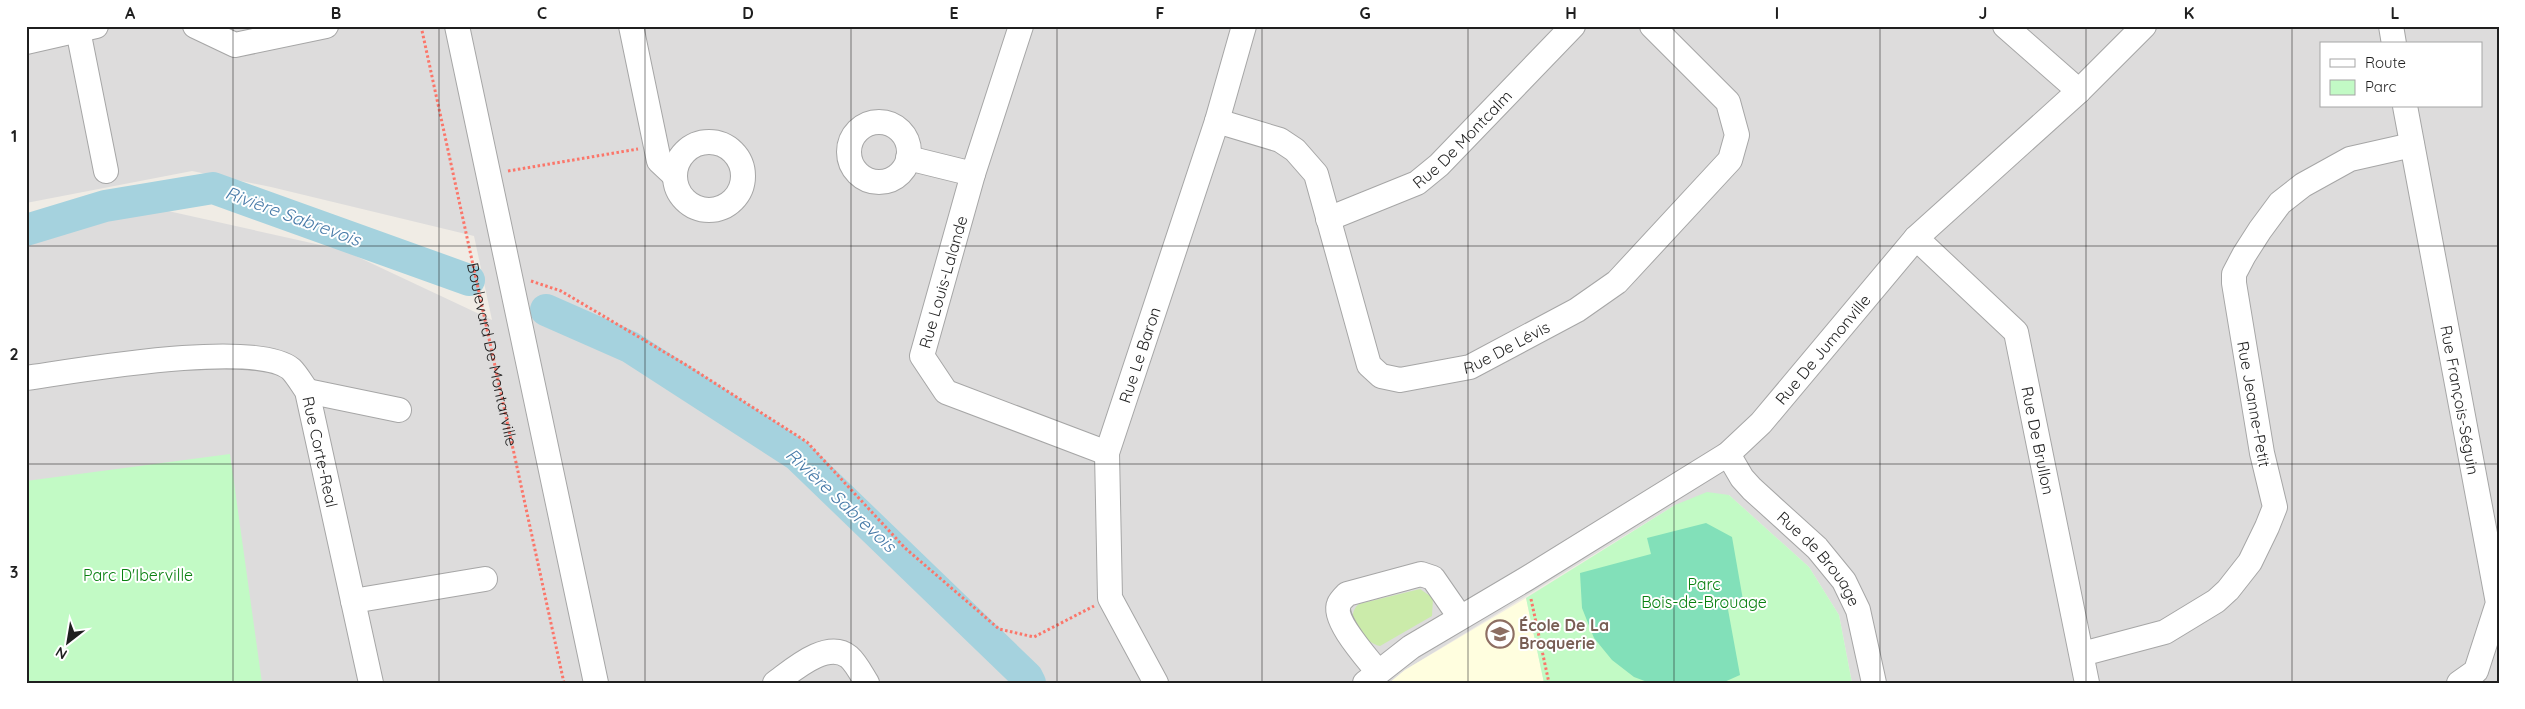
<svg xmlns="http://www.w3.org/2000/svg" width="2525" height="709" font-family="Quicksand,sans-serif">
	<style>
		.residential { fill: #dddcdc; fill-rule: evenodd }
		.education { fill: #fffedf }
		.grass { fill: #cbebaa }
		.park { fill: #c2fac5 }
		.pitch { fill: #82e0b9 }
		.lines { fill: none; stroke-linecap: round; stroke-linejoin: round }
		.river { stroke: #a5d2de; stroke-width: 32 }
		.minor-casing { stroke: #a6a6a6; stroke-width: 26 }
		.path { stroke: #fb766a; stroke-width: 3; stroke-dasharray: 2.5 2.5; stroke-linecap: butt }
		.minor { stroke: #fff; stroke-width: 24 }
		.grid { fill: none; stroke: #1f1f1f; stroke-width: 1; stroke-opacity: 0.55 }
		.labels { text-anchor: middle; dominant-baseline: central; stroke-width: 4; stroke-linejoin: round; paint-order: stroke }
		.street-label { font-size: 16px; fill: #1f1f1f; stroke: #fff }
		.park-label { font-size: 16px; fill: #0a8011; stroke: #fff }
		.education-label { font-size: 16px; font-weight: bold; fill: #785e54; stroke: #fff; text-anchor: start }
		.water-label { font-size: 18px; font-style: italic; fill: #477aa8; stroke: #fff }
		.neatline { fill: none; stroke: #1f1f1f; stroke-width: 2 }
		.grid-label { font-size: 16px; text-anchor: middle; font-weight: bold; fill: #1f1f1f }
	</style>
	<rect width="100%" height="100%" fill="#f0ece5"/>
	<path class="residential" d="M 26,26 L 2499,26 L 2499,683 L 1852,683 L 1839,615 L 1809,567 L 1729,495 L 1675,505 L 1405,670 L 1389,683 L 26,683 L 26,237 L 159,209 L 343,250 L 492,320 L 474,236 L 271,187 L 192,171 L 26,203 ZM 2321,44 L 2481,44 L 2481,106 L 2321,106 Z"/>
	<path class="education" d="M 1526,598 L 1544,683 L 1389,683 L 1405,670 Z"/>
	<path class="grass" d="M 1420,589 L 1433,598 L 1432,616 L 1380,646 C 1364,643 1342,617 1359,604 Z"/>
	<g class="park">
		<path d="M 230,454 L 262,683 L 26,683 L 26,481 Z"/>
		<path d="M 1707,492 L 1729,495 L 1809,567 L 1839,615 L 1852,683 L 1544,683 L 1526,598 L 1675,505 Z"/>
	</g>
	<path class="pitch" d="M 1706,523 L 1732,537 L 1743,600 L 1727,604 L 1740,675 L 1722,683 L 1650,683 L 1634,677 L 1612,660 L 1594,638 L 1582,608 L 1580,573 L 1651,554 L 1647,538 Z"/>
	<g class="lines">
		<g class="river">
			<path d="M 26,230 L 105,206 L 213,188 L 469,280"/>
			<path d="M 546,310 L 630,347 L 797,455 L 1027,677 L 1030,683"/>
		</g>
		<g class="minor-casing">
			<g id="minor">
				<path d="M 195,26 L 235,45 L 326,26"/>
				<path d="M 457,26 L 596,683"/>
				<path d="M 631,26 L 659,161 L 675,176"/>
				<path d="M 1021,26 L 973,174 L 922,356 L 946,392 L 1107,453"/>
				<path d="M 2005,26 L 2079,91"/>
				<path d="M 2391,26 L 2394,44"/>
				<path d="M 78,30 L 106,171"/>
				<path d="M 26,42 L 96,26"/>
				<path id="s2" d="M 2405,106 L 2498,603 L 2476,671 L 2459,683"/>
				<path id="s3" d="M 1217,121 L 1280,140 L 1295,150 L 1316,174 L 1369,365 L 1381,376 L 1400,380 L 1470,367 L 1577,310 L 1617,282 L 1730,160 L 1737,135 L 1728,102 L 1652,26"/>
				<circle cx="879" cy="152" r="30"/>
				<circle cx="709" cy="176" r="34"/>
				<path d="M 908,158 L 973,174"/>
				<path id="s4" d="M 1328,219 L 1417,183 L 1439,165 L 1573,26"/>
				<path id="s5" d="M 1916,238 L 2016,332 L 2087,683"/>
				<path id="s6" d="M 26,378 C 76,371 254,339 291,369 C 297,375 302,384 307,391 L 371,683"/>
				<path d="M 307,391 L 399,410"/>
				<path id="s7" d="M 1728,454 L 1742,478 L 1752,489 L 1817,548 L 1844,581 L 1858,610 L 1874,683"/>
				<path d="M 353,601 L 485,579"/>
				<path d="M 2082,654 L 2165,632 L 2216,601 L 2228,590 L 2250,562 L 2267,527 L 2275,507 L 2262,453 L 2234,283 L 2234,274 L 2244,255 L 2260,230 L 2280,203 L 2303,185 L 2350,159 L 2412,145"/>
				<path d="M 1378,672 C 1368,659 1332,620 1339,604 C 1340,601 1344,597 1347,594 L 1421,574 L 1433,578 L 1460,617"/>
				<path d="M 775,683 C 792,671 827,639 849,657 C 856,663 862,675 867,683"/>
				<path id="s8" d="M 1156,683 L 1110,598 L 1107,453 L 1217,121 L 1244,26"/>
				<path id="s9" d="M 1365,683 L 1411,647 L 1526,579 L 1728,454 L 1761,423 L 1916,238 L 2079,91 L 2144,26"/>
			</g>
		</g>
		<g class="path">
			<path id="s1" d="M 421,26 L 564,683"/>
			<path d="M 508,171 L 638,149"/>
			<path d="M 531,281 L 561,291 L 688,366 L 807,442 L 905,548 L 999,629 L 1034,637 L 1094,606"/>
			<path d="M 1531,599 L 1549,683"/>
		</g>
		<use href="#minor" class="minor"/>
	</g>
	<path class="grid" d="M 233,26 L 233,683M 439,26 L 439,683M 645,26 L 645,683M 851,26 L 851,683M 1057,26 L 1057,683M 1262,26 L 1262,683M 1468,26 L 1468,683M 1674,26 L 1674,683M 1880,26 L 1880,683M 2086,26 L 2086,683M 2292,26 L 2292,683M 26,246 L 2499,246M 26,464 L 2499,464"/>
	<defs>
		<g id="school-ring" transform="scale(1.4375)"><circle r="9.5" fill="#fff" stroke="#8d6e63" stroke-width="1.5"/><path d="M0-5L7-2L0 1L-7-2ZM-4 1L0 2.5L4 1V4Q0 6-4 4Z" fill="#8d6e63"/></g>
	</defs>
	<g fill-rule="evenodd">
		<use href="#school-ring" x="1500" y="634"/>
	</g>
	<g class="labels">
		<g class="street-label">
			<text stroke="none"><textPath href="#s4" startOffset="159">Rue De Montcalm</textPath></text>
			<text transform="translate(943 282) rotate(-74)">Rue Louis-Lalande</text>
			<text stroke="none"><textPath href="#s3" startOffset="462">Rue De Lévis</textPath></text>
			<text stroke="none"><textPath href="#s9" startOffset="571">Rue De Jumonville</textPath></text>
			<text stroke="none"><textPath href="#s1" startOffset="336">Boulevard De Montarville</textPath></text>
			<text stroke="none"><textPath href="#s8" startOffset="345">Rue Le Baron</textPath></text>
			<text stroke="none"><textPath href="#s2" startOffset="299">Rue François-Séguin</textPath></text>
			<text transform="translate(2254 404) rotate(80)">Rue Jeanne-Petit</text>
			<text stroke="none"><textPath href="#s5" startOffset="248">Rue De Brullon</textPath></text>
			<text stroke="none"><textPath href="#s6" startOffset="358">Rue Corte-Real</textPath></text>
			<text stroke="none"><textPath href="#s7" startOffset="140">Rue de Brouage</textPath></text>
		</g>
		<g class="park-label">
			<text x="138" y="575">Parc D'Iberville</text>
			<text x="1704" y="584">Parc<tspan x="1704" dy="18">Bois-de-Brouage</tspan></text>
		</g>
		<g class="education-label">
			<text x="1519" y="625">École De La<tspan x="1519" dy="18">Broquerie</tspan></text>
		</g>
		<g class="water-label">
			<text transform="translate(293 216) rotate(20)">Rivière Sabrevois</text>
			<text transform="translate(841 500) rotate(43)">Rivière Sabrevois</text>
		</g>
	</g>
	<rect width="2525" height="709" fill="none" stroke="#ffffff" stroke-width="55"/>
	<rect x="2320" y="42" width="162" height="65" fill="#ffffff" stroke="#a5a5a5"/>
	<rect x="2330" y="59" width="25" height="8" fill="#ffffff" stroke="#a5a5a5"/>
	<text x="2365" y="68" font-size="15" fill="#1f1f1f">Route</text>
	<rect x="2330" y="80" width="25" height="15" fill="#c2fac5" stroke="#a5a5a5"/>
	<text x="2365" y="92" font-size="15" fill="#1f1f1f">Parc</text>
	<g transform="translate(68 642) rotate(211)" stroke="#ffffff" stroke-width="4" paint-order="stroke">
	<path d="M0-4L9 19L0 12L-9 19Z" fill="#1f1f1f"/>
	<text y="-8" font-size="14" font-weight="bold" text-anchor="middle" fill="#1f1f1f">N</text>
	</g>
	<rect x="28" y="28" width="2470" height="654" class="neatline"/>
	<g class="grid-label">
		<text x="130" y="19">A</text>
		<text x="336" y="19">B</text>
		<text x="542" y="19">C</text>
		<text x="748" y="19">D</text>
		<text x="954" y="19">E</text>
		<text x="1160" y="19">F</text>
		<text x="1365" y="19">G</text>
		<text x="1571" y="19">H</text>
		<text x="1777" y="19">I</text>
		<text x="1983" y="19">J</text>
		<text x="2189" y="19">K</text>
		<text x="2395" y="19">L</text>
		<text x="14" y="142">1</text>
		<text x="14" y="360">2</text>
		<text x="14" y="578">3</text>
	</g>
</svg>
